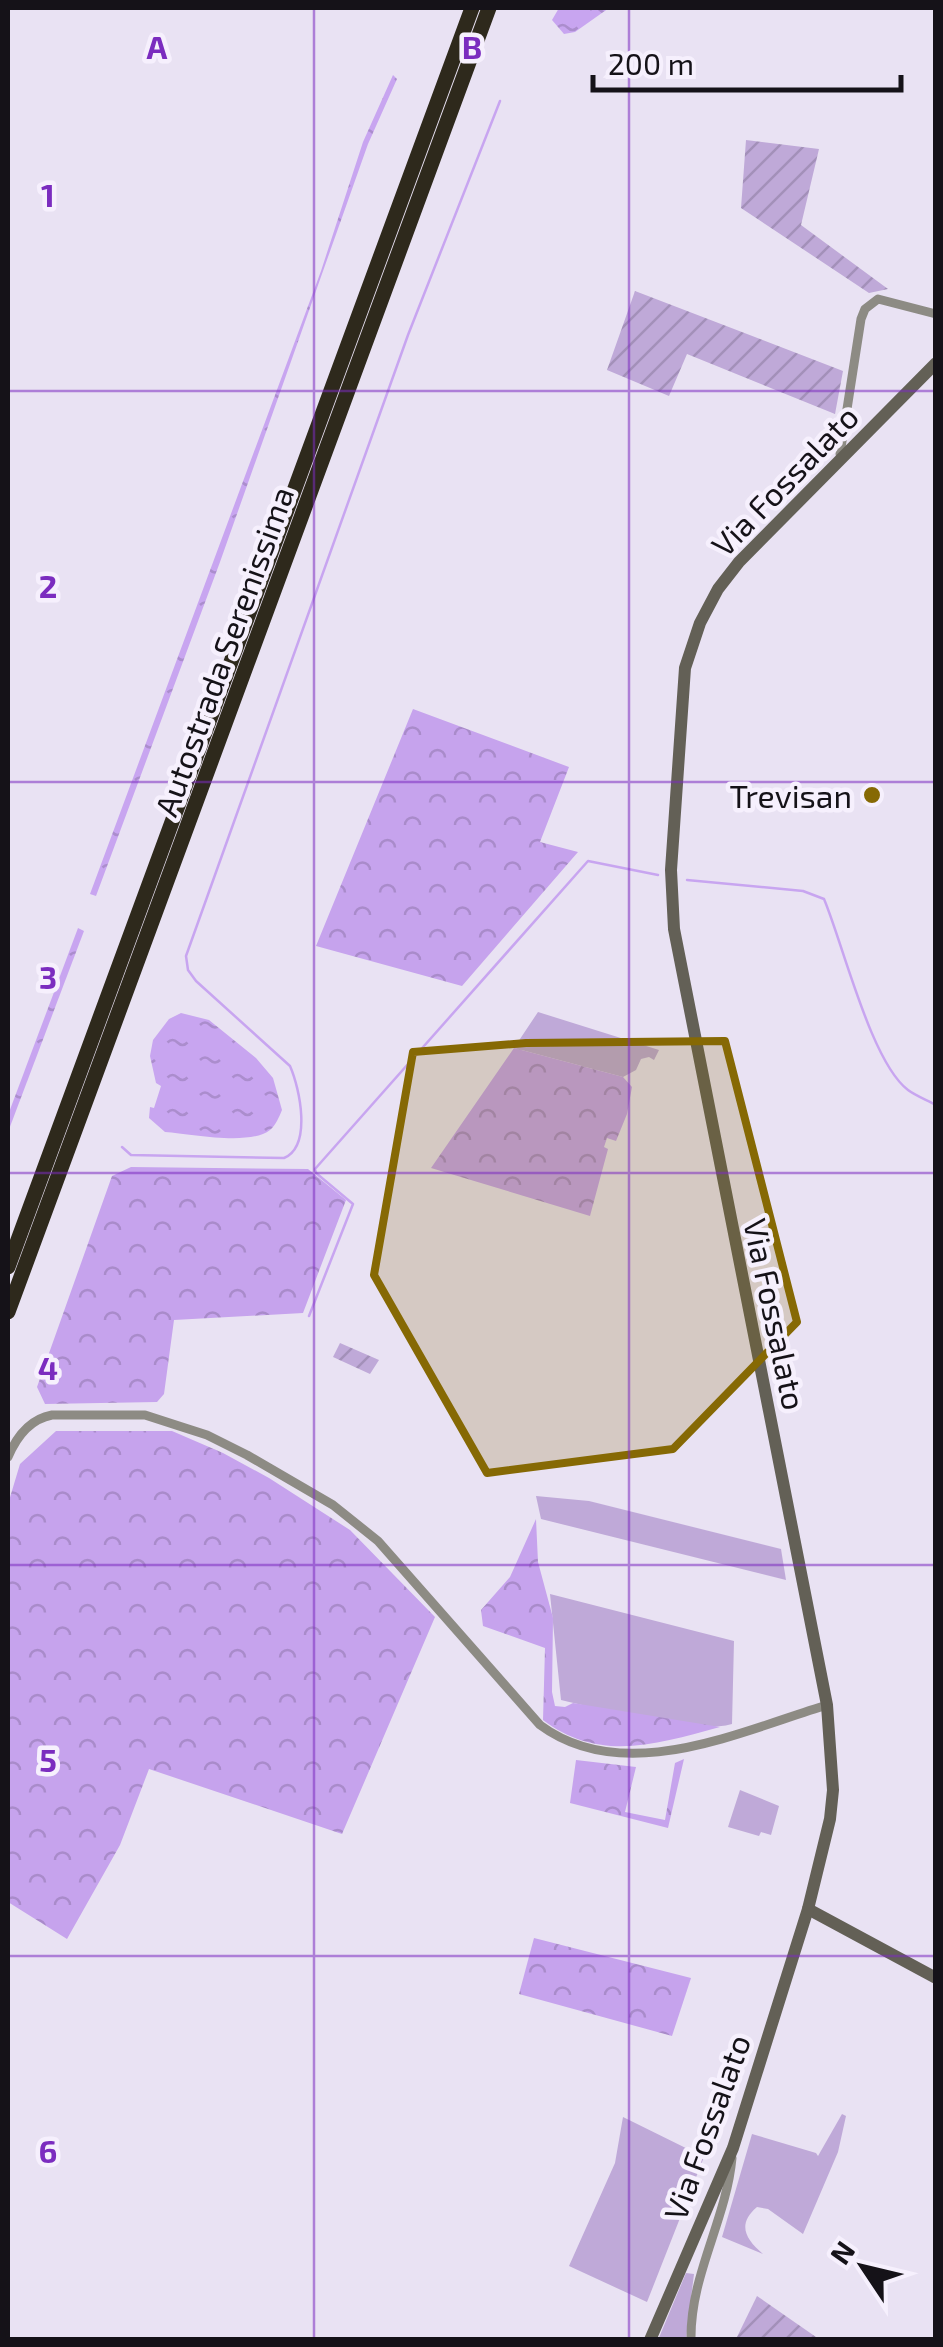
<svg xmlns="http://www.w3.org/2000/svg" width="943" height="2347" font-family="'Exo 2',sans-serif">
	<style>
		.grass { fill: #bfa9d8 }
		.forest { fill: url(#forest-crowns) }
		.garden { fill: url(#garden-furrows) }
		.water { fill: url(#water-ripples) }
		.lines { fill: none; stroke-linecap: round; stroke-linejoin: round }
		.stream { stroke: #c8a5f0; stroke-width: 2.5 }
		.street { stroke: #8d8b84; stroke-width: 9 }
		.secondary { stroke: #636056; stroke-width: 12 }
		.highway { stroke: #2e291c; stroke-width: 15 }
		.marked { fill: #866904; fill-opacity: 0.2; stroke: #866904; stroke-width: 8; stroke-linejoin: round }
		.grid { fill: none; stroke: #7b2cbf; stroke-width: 2.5; stroke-opacity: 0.55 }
		.poi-dot { fill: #866904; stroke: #f6f0fd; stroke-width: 4 }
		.labels { text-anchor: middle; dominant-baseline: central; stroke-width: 9; stroke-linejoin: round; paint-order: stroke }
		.street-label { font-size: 32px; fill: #151218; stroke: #f6f0fd }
		.poi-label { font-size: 32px; fill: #151218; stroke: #f6f0fd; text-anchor: end }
		.grid-label { font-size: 32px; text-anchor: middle; font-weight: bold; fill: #7b2cbf; stroke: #f6f0fd; stroke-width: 9; stroke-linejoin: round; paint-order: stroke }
	</style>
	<defs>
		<pattern id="forest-crowns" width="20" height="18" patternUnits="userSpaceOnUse" patternTransform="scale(2.5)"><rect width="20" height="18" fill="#c6a3ed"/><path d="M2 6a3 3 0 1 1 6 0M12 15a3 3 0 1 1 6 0" fill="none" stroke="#a98bca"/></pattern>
		<pattern id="garden-furrows" width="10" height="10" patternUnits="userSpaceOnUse" patternTransform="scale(2.5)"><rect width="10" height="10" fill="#bfa9d8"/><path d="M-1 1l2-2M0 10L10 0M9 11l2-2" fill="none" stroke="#a390b9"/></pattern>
		<pattern id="water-ripples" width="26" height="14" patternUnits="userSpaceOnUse" patternTransform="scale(2.5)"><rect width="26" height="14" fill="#c8a5f0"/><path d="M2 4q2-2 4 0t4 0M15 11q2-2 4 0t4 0" fill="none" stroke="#ab8dcd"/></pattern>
	</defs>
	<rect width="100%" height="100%" fill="#e9e2f3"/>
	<g class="grass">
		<path d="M 538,1012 L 659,1050 L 654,1060 L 649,1057 L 641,1059 L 636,1070 L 623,1077 L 514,1048 Z"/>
		<path d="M 536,1496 L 589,1501 L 781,1549 L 786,1580 L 541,1519 Z"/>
		<path d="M 550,1594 L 734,1641 L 732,1724 C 688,1736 606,1710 561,1700 Z"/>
		<path d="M 740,1790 L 779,1806 L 771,1835 L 761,1832 L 759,1836 L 728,1827 Z"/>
		<path d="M 842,2114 L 846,2116 L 838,2152 L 803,2234 L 768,2209 L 757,2207 C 737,2224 745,2239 763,2254 L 722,2237 L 752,2134 L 816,2153 L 818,2156 Z"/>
		<path d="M 623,2117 L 704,2157 L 647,2302 L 569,2266 L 615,2163 Z"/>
		<path d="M 686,2273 L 694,2274 L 686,2339 L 658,2340 Z"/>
	</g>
	<g class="forest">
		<path d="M 413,709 L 569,767 L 540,842 L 578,852 L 462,986 L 316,946 Z"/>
		<path d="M 514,1048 L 623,1077 L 632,1087 L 627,1114 L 616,1141 L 607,1138 L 604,1147 L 608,1149 L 590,1216 L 431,1168 Z"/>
		<path d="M 131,1167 L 308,1169 L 346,1200 L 303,1313 L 174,1320 L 164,1394 L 157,1402 L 45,1404 L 37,1387 L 112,1176 Z"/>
		<path d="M 56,1431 L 172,1431 L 223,1453 L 269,1478 L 350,1530 L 435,1617 L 342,1834 L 149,1769 L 120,1845 L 67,1939 L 8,1902 L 8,1504 L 20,1464 Z"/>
		<path d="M 536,1519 L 538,1562 L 553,1618 L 552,1692 L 555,1706 L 565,1707 L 573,1703 L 720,1727 C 657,1744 600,1763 543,1720 L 545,1648 L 483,1626 L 481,1610 L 510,1577 Z"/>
		<path d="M 684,1759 L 668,1828 L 570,1803 L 576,1760 L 636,1767 L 625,1812 L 665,1820 L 675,1763 Z"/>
		<path d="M 534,1938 L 691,1978 L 672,2036 L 519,1994 Z"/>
	</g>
	<g class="garden">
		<path d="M 746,140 L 819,149 L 801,225 L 888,289 L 869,293 L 741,208 Z"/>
		<path d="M 635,291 L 843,371 L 835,414 L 687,354 L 669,396 L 607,370 Z"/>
		<path d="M 340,1343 L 379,1360 L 370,1374 L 333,1357 Z"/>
		<path d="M 757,2296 L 816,2337 L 814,2339 L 736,2339 Z"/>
	</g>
	<g class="water">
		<path d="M 559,8 L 609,8 L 575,32 L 564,34 L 552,20 Z"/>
		<path d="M 393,75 L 397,79 L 368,144 L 220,562 L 96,896 L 90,894 L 321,271 L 363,142 Z"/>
		<path d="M 78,928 L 84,931 L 8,1132 L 8,1115 Z"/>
		<path d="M 181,1013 L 209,1020 L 256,1058 L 273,1078 L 282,1110 C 279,1117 276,1125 270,1130 C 250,1146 191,1134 165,1132 L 149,1118 L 150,1107 L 154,1108 L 161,1086 L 156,1083 L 150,1056 L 153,1040 L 169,1019 Z"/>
	</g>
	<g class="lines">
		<g class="stream">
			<path d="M 687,880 L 803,891 L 824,899 C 843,944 871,1062 908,1090 C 916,1096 927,1100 936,1105"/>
			<path d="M 122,1147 L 131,1155 L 284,1158 C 312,1146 300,1089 290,1066 L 196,981 L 188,970 L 186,956 L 408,335 L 500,101"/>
			<path d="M 309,1316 L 353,1204 L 316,1173 L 315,1169 L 588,861 L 658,875"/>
		</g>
		<g class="street">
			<path d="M 843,458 L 840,454 L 861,319 L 865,309 L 878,299 L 936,314"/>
			<path d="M 8,1457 C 16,1438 30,1419 52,1415 L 145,1415 L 179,1426 L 207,1435 L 247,1455 L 333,1505 L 378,1541 L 540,1725 C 624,1787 738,1732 827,1705"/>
			<path d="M 691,2340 C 690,2275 726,2221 732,2158"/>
		</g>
		<g class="secondary">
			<path d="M 808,1909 L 936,1978"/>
			<path d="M 650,2340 L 733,2148 L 808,1909 L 830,1819 L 833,1790 L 827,1705 L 674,929 L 671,870 L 685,668 L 700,623 L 718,589 L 739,562 L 936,363"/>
		</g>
		<g class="highway">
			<path d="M 8,1267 L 472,8"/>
			<path d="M 8,1312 L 489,8"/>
		</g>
	</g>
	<path class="marked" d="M 725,1041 L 797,1322 L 673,1449 L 487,1473 L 374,1275 L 413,1052 L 526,1043 Z"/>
	<path class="grid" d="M 314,8 L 314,2340M 629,8 L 629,2340M 8,391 L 936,391M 8,782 L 936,782M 8,1173 L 936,1173M 8,1565 L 936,1565M 8,1956 L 936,1956"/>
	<circle class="poi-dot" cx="872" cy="795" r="10"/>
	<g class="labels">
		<g class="street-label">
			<text transform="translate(784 480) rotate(-46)">Via Fossalato</text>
			<text transform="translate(223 651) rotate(-70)">Autostrada Serenissima</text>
			<text transform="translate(776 1314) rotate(78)">Via Fossalato</text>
			<text transform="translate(706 2127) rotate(-70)">Via Fossalato</text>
		</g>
		<g class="poi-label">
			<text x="852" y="795">Trevisan</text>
		</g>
	</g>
	<g class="grid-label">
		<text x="157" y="59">A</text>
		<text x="472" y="59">B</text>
		<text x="48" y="207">1</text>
		<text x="48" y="598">2</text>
		<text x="48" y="989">3</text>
		<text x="48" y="1380">4</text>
		<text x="48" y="1772">5</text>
		<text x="48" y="2163">6</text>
	</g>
	<rect width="943" height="2347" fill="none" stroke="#151218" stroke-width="20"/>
	<g transform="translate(863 2267) rotate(305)" stroke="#f6f0fd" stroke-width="8" paint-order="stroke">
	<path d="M0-8L18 38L0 25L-18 38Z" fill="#151218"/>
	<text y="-15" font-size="28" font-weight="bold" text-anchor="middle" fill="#151218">N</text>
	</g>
	<path d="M593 75v15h308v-15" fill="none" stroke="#151218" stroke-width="5"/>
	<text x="608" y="75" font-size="30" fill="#151218" stroke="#f6f0fd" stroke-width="8" paint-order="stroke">200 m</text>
</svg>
